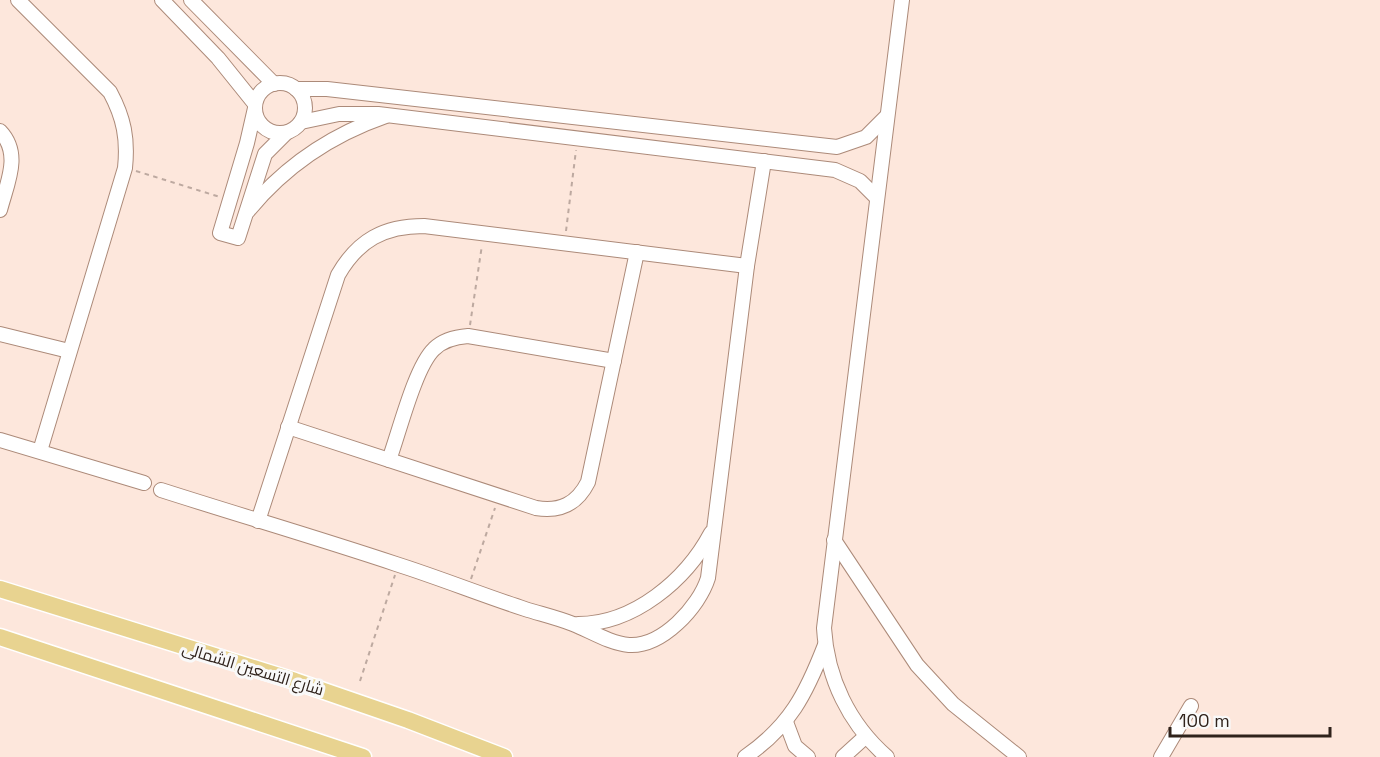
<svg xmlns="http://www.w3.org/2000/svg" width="1380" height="757" font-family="'Space Grotesk',Cairo,sans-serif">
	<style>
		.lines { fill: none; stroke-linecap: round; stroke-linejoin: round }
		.minor-casing { stroke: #ac8a79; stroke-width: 16 }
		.major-casing { stroke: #fff; stroke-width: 19 }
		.path { stroke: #bda9a0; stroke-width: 2; stroke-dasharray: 4.5 4.5; stroke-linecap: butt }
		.minor { stroke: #fff; stroke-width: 14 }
		.major { stroke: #e8d390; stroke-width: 16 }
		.labels { text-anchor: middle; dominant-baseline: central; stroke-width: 6; stroke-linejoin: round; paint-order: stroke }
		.street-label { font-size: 16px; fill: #2f221b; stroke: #f9f9f9 }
	</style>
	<rect width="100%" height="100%" fill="#fde7dc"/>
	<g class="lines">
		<g class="minor-casing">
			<g id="minor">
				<path d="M 18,0 L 110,92 C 124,118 128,139 125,168 L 40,451"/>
				<path d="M 162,0 L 218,58 L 255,104"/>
				<path d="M 191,0 L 274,84"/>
				<circle cx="280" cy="108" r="25"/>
				<path d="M 296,89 L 327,89 L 837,147 L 866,137 L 887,116"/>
				<path d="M 255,108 L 247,143 L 220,233 L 238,238 L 265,154 L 286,133"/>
				<path d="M 301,122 L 339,114 L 378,114 L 835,170 L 860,181 L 877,198"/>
				<path d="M 0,131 C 22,154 7,183 0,210"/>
				<path d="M 248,211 C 285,166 331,135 386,116"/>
				<path d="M 0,334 L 69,351"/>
				<path d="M 288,427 L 536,508 C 560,512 577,504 588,482 L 637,252"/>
				<path d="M 0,440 L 144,483"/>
				<path d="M 389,460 C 399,433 415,367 434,349 C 443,340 455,337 468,336 L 614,361"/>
				<path d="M 161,490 C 239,515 318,538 396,564 C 440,578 482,595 525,609 C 541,614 558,618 573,624 C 591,631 609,643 629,645 C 662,647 699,607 708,578 L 747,266 L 764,161"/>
				<path d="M 258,521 L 338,275 C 358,240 384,226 424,226 L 747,266"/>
				<path d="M 834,540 L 917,665 L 953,704 L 1019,757"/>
				<path d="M 578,624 C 634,624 686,580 711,533"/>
				<path d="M 786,722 L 795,746 L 808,757"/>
				<path d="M 745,757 C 790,726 806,694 825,645"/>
				<path d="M 843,757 L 865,737"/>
				<path d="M 887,757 C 849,724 827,678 824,628 L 902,0"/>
				<path d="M 1161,757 L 1191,706"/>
			</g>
		</g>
		<g class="major-casing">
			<g id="major">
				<path d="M 0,589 L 295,681 L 408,720 L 504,757"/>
				<path d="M 0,637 L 363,757"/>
			</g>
		</g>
		<g class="path">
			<path d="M 136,171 L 220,197"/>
			<path d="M 566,231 L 576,150"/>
			<path d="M 470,325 L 482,245"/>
			<path d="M 471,579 L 495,508"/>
			<path d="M 360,681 L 395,575"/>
		</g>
		<use href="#minor" class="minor"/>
		<use href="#major" class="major"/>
	</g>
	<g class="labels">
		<g class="street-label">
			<text transform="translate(253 669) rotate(17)">شارع التسعين الشمالى</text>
		</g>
	</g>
	<path d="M1170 727v9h160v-9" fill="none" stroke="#2f221b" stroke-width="3"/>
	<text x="1179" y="727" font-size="18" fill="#2f221b" stroke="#f9f9f9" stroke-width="4.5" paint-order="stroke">100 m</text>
</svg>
